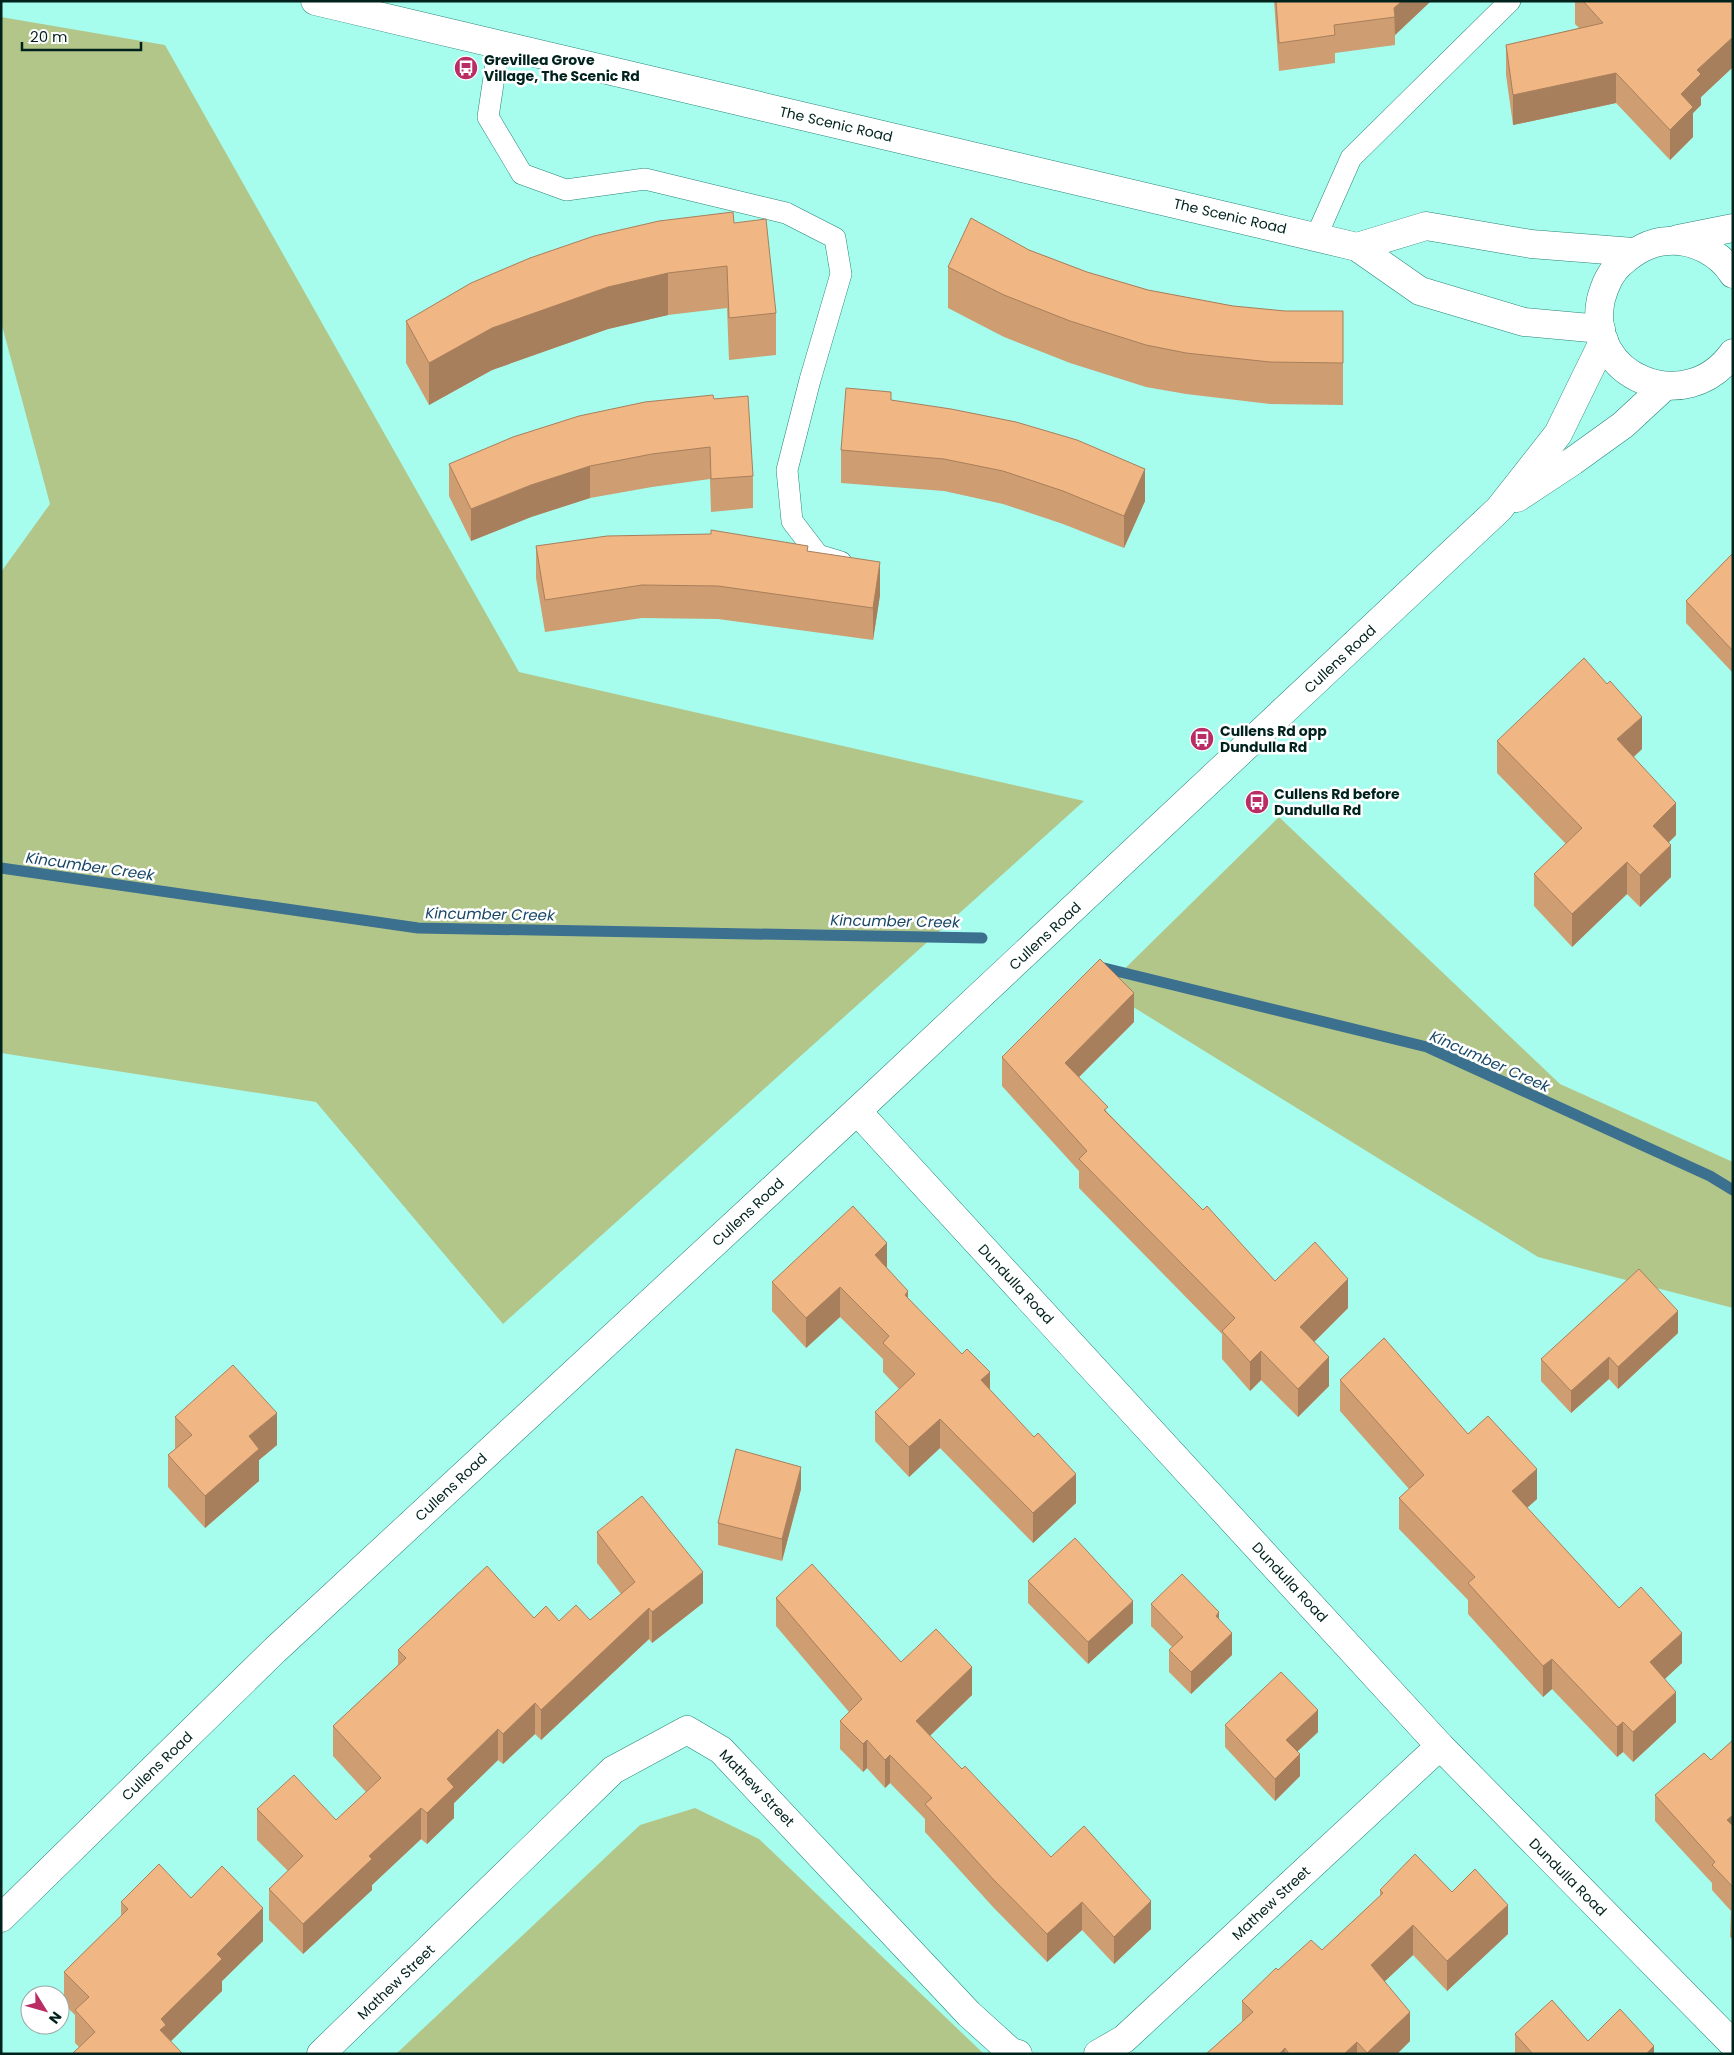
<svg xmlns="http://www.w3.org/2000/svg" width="1734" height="2055" font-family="Poppins,sans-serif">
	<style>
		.green { fill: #b3c68a }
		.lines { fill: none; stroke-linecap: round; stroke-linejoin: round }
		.stream { stroke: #3b708e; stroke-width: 11 }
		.service-casing { stroke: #288477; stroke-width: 22 }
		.minor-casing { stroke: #288477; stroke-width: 29 }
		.tertiary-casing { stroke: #288477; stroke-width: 29 }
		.secondary-casing { stroke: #288477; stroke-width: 29 }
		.service { stroke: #fff; stroke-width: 21 }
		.minor { stroke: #fff; stroke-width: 28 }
		.tertiary { stroke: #fff; stroke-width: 28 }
		.secondary { stroke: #fff; stroke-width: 28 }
		.wall { fill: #ce9d72 }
		.shaded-wall { fill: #a87f5c }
		.building { fill: #f0b684; stroke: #a87f5c }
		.labels { text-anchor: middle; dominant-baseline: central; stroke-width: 5; stroke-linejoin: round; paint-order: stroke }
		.poi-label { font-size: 14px; font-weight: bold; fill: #00221d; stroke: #fff; text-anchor: start }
		.street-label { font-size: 14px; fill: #00221d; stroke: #fff }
		.water-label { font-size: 15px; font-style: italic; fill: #184767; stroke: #fff }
	</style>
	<rect width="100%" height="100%" fill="#a6fdee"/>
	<g class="green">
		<path d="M 1,17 L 165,45 L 519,672 L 1084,801 L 503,1324 L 316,1102 L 1,1053 L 1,572 L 50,504 L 1,322 Z"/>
		<path d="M 1279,817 L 1560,1084 L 1733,1162 L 1733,1308 L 1538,1257 L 1104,989 Z"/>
		<path d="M 695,1808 L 759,1839 L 984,2054 L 396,2054 L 640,1825 Z"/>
	</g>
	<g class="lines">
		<g class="stream">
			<path d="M 1,868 L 418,928 L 982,938"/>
			<path d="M 1104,968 L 1427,1047 L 1710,1176 L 1733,1190"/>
		</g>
		<g class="service-casing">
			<g id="service">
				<path d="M 499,44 L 488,117 L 522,174 L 566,190 L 645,179 L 786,213 L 835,238 L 841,274 L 810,380 L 787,470 L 792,521 L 818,555 L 841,562"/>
				<path d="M 1316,237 L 1351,158 L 1510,1"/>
			</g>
		</g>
		<g class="minor-casing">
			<g id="minor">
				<path d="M 321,2054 L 613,1770 L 687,1730 L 721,1750 L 969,2014 L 1011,2052 L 1018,2054"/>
				<path d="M 1098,2054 L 1124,2039 L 1440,1746"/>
			</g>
		</g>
		<g class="tertiary-casing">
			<path id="tertiary" d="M 857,1111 L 1440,1746 L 1733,2044"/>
		</g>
		<g class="secondary-casing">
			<g id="secondary">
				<path d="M 315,1 L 1357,247 L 1420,291 L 1524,322 L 1601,329"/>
				<path d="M 1678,239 L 1733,228"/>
				<path d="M 1357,247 L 1426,226 L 1531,244 L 1633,252"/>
				<path d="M 1733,274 C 1720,253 1693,239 1668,241 C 1649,242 1635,251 1621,263 C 1610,272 1605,285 1601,299 C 1584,377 1686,419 1733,353"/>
				<path d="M 1517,498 L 1573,461 L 1623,425 L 1664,387"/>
				<path d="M 1,1918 L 275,1650 L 857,1111 L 1499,509 L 1558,434 L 1604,340"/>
			</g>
		</g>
		<use href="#service" class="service"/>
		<use href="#minor" class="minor"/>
		<use href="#tertiary" class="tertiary"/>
		<use href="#secondary" class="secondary"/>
	</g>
	<g class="wall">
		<path d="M 1274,1 L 1431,1 L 1395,35 L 1395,45 L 1335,53 L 1335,63 L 1279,71 Z"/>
		<path d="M 1575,1 L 1733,1 L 1733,67 L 1701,97 L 1701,105 L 1693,113 L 1693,137 L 1670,160 L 1616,103 L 1513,125 L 1506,75 L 1506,45 L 1579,28 L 1575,24 Z"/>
		<path d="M 734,223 L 776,313 L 776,355 L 729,360 L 727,308 L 668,315 L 608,329 L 492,370 L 429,405 L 406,363 L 406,321 Z"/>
		<path d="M 1029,250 L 1087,272 L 1148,290 L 1233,306 L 1285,311 L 1343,311 L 1343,405 L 1270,404 L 1186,394 L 1146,387 L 1070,363 L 1004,337 L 948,308 L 948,267 Z"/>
		<path d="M 714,399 L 753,476 L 753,508 L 711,512 L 710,479 L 652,487 L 590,498 L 531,517 L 471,541 L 449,496 L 449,464 Z"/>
		<path d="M 891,400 L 1145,501 L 1124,548 L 1063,524 L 1003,504 L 944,491 L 841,483 L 841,450 Z"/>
		<path d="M 536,546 L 808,551 L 880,595 L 873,640 L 718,619 L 642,618 L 545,632 L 536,578 Z"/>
		<path d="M 1733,553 L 1733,673 L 1686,623 L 1686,601 Z"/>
		<path d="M 1497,741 L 1642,749 L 1634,757 L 1676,835 L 1669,842 L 1671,877 L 1640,907 L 1627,894 L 1572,947 L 1534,906 L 1534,874 L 1566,844 L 1497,773 Z"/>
		<path d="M 1134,1022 L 1079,1077 L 1108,1113 L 1203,1210 L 1275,1281 L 1348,1308 L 1314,1342 L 1329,1386 L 1298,1417 L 1261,1380 L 1250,1391 L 1222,1359 L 1222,1334 L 1079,1188 L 1079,1171 L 1002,1086 L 1002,1057 Z"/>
		<path d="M 887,1268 L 908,1298 L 990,1390 L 1076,1503 L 1033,1543 L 940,1448 L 909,1477 L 875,1441 L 875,1412 L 899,1389 L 883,1372 L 883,1359 L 840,1317 L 806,1348 L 772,1311 L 772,1282 Z"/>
		<path d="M 1678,1333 L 1618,1389 L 1609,1379 L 1571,1413 L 1541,1381 L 1541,1359 Z"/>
		<path d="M 1340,1380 L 1468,1434 L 1537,1499 L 1527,1508 L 1619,1608 L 1682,1663 L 1664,1679 L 1676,1722 L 1633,1762 L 1623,1752 L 1617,1757 L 1552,1689 L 1543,1697 L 1468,1614 L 1468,1600 L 1399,1529 L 1399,1498 L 1409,1489 L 1340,1411 Z"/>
		<path d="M 175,1417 L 277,1445 L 259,1460 L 259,1481 L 205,1528 L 168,1487 L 168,1455 L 175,1449 Z"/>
		<path d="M 801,1489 L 782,1561 L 718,1545 L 718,1523 Z"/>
		<path d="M 597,1532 L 703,1603 L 652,1643 L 649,1639 L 541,1740 L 535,1734 L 503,1764 L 498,1760 L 454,1803 L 454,1818 L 427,1844 L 421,1839 L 372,1885 L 372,1890 L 303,1954 L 269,1920 L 269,1889 L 288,1871 L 257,1840 L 257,1809 L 336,1820 L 366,1792 L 333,1756 L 333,1726 L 398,1665 L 398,1650 L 534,1618 L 559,1621 L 590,1620 L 621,1594 L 597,1563 Z"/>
		<path d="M 1028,1581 L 1133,1623 L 1088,1664 L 1028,1603 Z"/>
		<path d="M 776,1598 L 901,1662 L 972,1695 L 930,1736 L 962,1769 L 1051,1857 L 1151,1929 L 1114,1964 L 1082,1930 L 1047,1962 L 993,1907 L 925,1832 L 925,1819 L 890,1783 L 885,1788 L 867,1768 L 863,1772 L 840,1749 L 840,1721 L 849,1712 L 776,1626 Z"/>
		<path d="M 1151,1604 L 1219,1619 L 1232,1655 L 1191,1694 L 1169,1672 L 1169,1650 L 1172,1647 L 1151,1626 Z"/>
		<path d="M 1225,1725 L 1318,1732 L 1297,1752 L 1300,1776 L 1275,1801 L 1225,1747 Z"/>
		<path d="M 1733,1740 L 1733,1939 L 1730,1937 L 1731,1911 L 1712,1890 L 1712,1883 L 1655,1821 L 1655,1795 L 1711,1760 Z"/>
		<path d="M 1380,1890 L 1452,1892 L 1508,1934 L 1447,1991 L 1413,1955 L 1385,1981 L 1410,2041 L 1397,2054 L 1206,2054 L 1242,2022 L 1242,2001 L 1278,1970 L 1322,1950 L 1380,1896 Z"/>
		<path d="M 191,1898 L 263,1941 L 222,1981 L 222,1991 L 171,2041 L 79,2047 L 75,2043 L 75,2015 L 64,2004 L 64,1972 L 121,1916 L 121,1902 Z"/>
		<path d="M 1515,2034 L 1588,2041 L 1654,2054 L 1515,2054 Z"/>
	</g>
	<g class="shaded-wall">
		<path d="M 1402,1 L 1431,1 L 1395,35 L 1394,8 Z"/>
		<path d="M 1733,37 L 1733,67 L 1701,97 L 1701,105 L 1693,113 L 1693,137 L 1670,160 L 1670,130 L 1681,94 L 1697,70 Z"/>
		<path d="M 1616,73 L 1616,103 L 1513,125 L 1513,95 Z"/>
		<path d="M 668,273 L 668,315 L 608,329 L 492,370 L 429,405 L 429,363 L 492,328 L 608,287 Z"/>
		<path d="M 590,466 L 590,498 L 531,517 L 471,541 L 471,509 L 531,485 Z"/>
		<path d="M 1145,469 L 1145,501 L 1124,548 L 1124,516 Z"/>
		<path d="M 880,562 L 880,595 L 873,640 L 873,608 Z"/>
		<path d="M 1642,717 L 1642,749 L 1617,771 L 1617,739 Z"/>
		<path d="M 1676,803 L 1676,835 L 1653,858 L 1653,826 Z"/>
		<path d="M 1671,845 L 1671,877 L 1640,907 L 1640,875 Z"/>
		<path d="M 1627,862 L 1627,894 L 1572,947 L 1572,914 Z"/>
		<path d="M 1134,993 L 1134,1022 L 1065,1091 L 1065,1063 Z"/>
		<path d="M 887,1243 L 887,1272 L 875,1255 Z"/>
		<path d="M 1348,1279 L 1348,1308 L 1300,1356 L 1300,1327 Z"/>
		<path d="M 840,1287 L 840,1317 L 806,1348 L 806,1318 Z"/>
		<path d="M 908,1291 L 908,1321 L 905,1295 Z"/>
		<path d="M 1678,1311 L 1678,1333 L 1618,1389 L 1618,1367 Z"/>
		<path d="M 1261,1351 L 1261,1380 L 1250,1391 L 1250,1362 Z"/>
		<path d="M 1329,1357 L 1329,1386 L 1298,1417 L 1298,1389 Z"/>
		<path d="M 1609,1357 L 1609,1379 L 1571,1413 L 1571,1391 Z"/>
		<path d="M 990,1372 L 990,1402 L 981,1380 Z"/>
		<path d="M 277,1413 L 277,1445 L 259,1460 L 259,1481 L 205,1528 L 205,1496 L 249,1436 Z"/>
		<path d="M 940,1419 L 940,1448 L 909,1477 L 909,1447 Z"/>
		<path d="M 801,1467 L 801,1489 L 782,1561 L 782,1539 Z"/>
		<path d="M 1537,1469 L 1537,1499 L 1512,1521 L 1512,1491 Z"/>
		<path d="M 1076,1474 L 1076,1503 L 1033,1543 L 1033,1513 Z"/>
		<path d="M 703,1572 L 703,1603 L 652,1643 L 652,1612 Z"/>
		<path d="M 1133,1601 L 1133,1623 L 1088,1664 L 1088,1642 Z"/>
		<path d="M 649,1608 L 649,1639 L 541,1740 L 541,1710 Z"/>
		<path d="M 1219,1612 L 1219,1634 L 1216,1616 Z"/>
		<path d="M 1232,1633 L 1232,1655 L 1191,1694 L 1191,1672 Z"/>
		<path d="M 1682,1633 L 1682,1663 L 1650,1693 L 1650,1662 Z"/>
		<path d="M 1552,1659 L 1552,1689 L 1543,1697 L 1543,1666 Z"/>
		<path d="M 972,1667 L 972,1695 L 916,1749 L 916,1721 Z"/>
		<path d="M 1676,1692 L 1676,1722 L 1633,1762 L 1633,1732 Z"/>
		<path d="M 535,1703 L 535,1734 L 503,1764 L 503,1734 Z"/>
		<path d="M 1318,1710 L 1318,1732 L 1286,1762 L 1286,1740 Z"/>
		<path d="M 1623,1722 L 1623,1752 L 1617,1757 L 1617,1727 Z"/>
		<path d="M 498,1729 L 498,1760 L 454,1803 L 454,1818 L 427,1844 L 427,1813 L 447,1779 Z"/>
		<path d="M 867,1740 L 867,1768 L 863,1772 L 863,1744 Z"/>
		<path d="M 1300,1754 L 1300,1776 L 1275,1801 L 1275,1779 Z"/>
		<path d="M 890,1755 L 890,1783 L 885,1788 L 885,1760 Z"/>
		<path d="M 421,1808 L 421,1839 L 372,1885 L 372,1890 L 303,1954 L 303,1924 L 369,1856 Z"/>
		<path d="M 1733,1815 L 1733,1841 L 1727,1820 Z"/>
		<path d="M 1151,1901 L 1151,1929 L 1114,1964 L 1114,1937 Z"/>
		<path d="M 1082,1902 L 1082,1930 L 1047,1962 L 1047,1934 Z"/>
		<path d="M 1508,1905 L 1508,1934 L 1447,1991 L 1447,1961 Z"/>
		<path d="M 263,1908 L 263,1941 L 222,1981 L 222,1991 L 166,2046 L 160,2054 L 161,2019 L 217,1954 Z"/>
		<path d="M 1413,1925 L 1413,1955 L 1371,1994 L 1371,1965 Z"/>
		<path d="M 1410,2012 L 1410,2041 L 1397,2054 L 1367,2054 L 1367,2053 Z"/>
		<path d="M 1357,2042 L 1357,2054 L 1344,2054 Z"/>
		<path d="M 1654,2046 L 1654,2054 L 1646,2054 Z"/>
		<path d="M 1285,2048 L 1285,2054 L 1279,2054 Z"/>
	</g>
	<g class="building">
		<path d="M 1276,1 L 1402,1 L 1394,8 L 1395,17 L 1334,25 L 1335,35 L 1279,43 Z"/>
		<path d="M 1583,1 L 1733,1 L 1733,37 L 1697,70 L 1701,74 L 1681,94 L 1693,107 L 1670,130 L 1616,73 L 1513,95 L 1506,45 L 1603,23 Z"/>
		<path d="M 733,212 L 734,223 L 766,219 L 776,313 L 729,318 L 727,266 L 668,273 L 608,287 L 492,328 L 429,363 L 406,321 L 471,283 L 530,258 L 594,236 L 659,221 Z"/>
		<path d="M 971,218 L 1029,250 L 1087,272 L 1148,290 L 1233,306 L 1285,311 L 1343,311 L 1343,363 L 1270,362 L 1186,353 L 1146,345 L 1070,321 L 1004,295 L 948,267 Z"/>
		<path d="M 846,388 L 891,392 L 891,400 L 951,409 L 1016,422 L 1077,440 L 1145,469 L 1124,516 L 1063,491 L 1003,471 L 944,459 L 841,450 Z"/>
		<path d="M 713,395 L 714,399 L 748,396 L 753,476 L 711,479 L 710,447 L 652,454 L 590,466 L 531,485 L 471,509 L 449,464 L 513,437 L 579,416 L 645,402 Z"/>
		<path d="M 711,530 L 808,546 L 807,551 L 880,562 L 873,608 L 718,586 L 642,585 L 545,600 L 536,546 L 607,536 L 711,534 Z"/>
		<path d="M 1733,553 L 1733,651 L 1686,601 Z"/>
		<path d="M 1584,658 L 1607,684 L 1610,681 L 1642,717 L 1617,739 L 1676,803 L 1653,826 L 1671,845 L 1640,875 L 1627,862 L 1572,914 L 1534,874 L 1582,828 L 1497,741 Z"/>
		<path d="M 1100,959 L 1134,993 L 1065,1063 L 1108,1107 L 1104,1110 L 1203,1210 L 1207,1206 L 1275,1281 L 1315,1242 L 1348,1279 L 1300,1327 L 1329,1357 L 1298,1389 L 1261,1351 L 1250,1362 L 1222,1331 L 1235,1318 L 1079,1159 L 1087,1151 L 1002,1057 Z"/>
		<path d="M 853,1206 L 887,1243 L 875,1255 L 908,1291 L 905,1295 L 962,1354 L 967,1349 L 990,1372 L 981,1380 L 1034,1437 L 1038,1433 L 1076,1474 L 1033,1513 L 940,1419 L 909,1447 L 875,1412 L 915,1374 L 883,1343 L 889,1336 L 840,1287 L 806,1318 L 772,1282 Z"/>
		<path d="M 1639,1269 L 1678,1311 L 1618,1367 L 1609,1357 L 1571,1391 L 1541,1359 Z"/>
		<path d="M 1384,1338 L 1468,1434 L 1488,1416 L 1537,1469 L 1512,1491 L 1619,1608 L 1641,1587 L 1682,1633 L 1650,1662 L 1676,1692 L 1633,1732 L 1623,1722 L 1617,1727 L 1552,1659 L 1543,1666 L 1468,1583 L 1475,1577 L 1399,1498 L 1424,1475 L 1340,1380 Z"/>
		<path d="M 233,1365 L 277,1413 L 249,1436 L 259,1449 L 205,1496 L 168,1455 L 192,1435 L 175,1417 Z"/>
		<path d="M 736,1449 L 801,1467 L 782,1539 L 718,1523 Z"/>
		<path d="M 642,1496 L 703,1572 L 652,1612 L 649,1608 L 541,1710 L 535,1703 L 503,1734 L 498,1729 L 447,1779 L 454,1787 L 427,1813 L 421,1808 L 369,1856 L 372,1859 L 303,1924 L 269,1889 L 303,1856 L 257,1809 L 294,1775 L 336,1820 L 381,1778 L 333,1726 L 406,1658 L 398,1650 L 487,1566 L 534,1618 L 546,1606 L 559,1621 L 576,1605 L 590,1620 L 635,1582 L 597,1532 Z"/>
		<path d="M 1075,1538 L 1133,1601 L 1088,1642 L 1028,1581 Z"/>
		<path d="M 812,1564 L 901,1662 L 936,1629 L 972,1667 L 916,1721 L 962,1769 L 965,1766 L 1051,1857 L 1084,1826 L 1151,1901 L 1114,1937 L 1082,1902 L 1047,1934 L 993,1879 L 925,1804 L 932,1798 L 890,1755 L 885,1760 L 867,1740 L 863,1744 L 840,1721 L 862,1699 L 776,1598 Z"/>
		<path d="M 1182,1574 L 1219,1612 L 1216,1616 L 1232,1633 L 1191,1672 L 1169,1650 L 1183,1637 L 1151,1604 Z"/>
		<path d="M 1281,1672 L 1318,1710 L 1286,1740 L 1300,1754 L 1275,1779 L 1225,1725 Z"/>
		<path d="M 1733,1740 L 1733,1815 L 1727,1820 L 1733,1826 L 1733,1887 L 1712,1865 L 1715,1862 L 1655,1795 L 1704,1753 L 1711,1760 Z"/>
		<path d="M 1415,1854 L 1452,1892 L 1475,1869 L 1508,1905 L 1447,1961 L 1413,1925 L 1371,1965 L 1410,2012 L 1367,2053 L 1357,2042 L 1344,2054 L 1289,2054 L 1285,2048 L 1279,2054 L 1206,2054 L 1253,2012 L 1242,2001 L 1276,1968 L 1278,1970 L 1311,1940 L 1322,1950 L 1383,1893 L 1380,1890 Z"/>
		<path d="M 159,1864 L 191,1898 L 222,1866 L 263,1908 L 217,1954 L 222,1959 L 161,2019 L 166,2025 L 160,2030 L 183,2054 L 72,2054 L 95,2032 L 75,2010 L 89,1997 L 64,1972 L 128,1909 L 121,1902 Z"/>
		<path d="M 1552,2000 L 1588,2041 L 1620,2009 L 1654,2046 L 1646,2054 L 1533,2054 L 1515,2034 Z"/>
	</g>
	<defs>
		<g id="bus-disc" transform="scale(1.25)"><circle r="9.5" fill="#b92d64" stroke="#fff"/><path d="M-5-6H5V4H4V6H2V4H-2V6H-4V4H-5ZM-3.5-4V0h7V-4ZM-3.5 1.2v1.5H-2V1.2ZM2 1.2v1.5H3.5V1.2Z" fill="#fff"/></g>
	</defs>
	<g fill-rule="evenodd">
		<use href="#bus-disc" x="466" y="68"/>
		<use href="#bus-disc" x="1202" y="739"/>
		<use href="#bus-disc" x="1257" y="802"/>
	</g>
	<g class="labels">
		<g class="poi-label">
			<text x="484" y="60">Grevillea Grove<tspan x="484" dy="16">Village, The Scenic Rd</tspan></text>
			<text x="1220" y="731">Cullens Rd opp<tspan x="1220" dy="16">Dundulla Rd</tspan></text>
			<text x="1274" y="794">Cullens Rd before<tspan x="1274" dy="16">Dundulla Rd</tspan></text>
		</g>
		<g class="street-label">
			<text transform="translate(836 124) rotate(13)">The Scenic Road</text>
			<text transform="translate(1230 216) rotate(13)">The Scenic Road</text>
			<text transform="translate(1340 659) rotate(-43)">Cullens Road</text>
			<text transform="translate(1045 936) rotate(-43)">Cullens Road</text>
			<text transform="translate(748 1212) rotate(-43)">Cullens Road</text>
			<text transform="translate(1016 1284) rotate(47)">Dundulla Road</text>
			<text transform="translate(451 1487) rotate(-43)">Cullens Road</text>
			<text transform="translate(1290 1582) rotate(47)">Dundulla Road</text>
			<text transform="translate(157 1766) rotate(-44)">Cullens Road</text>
			<text transform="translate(757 1788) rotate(46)">Mathew Street</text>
			<text transform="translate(1568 1877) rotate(45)">Dundulla Road</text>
			<text transform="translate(1271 1903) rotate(-43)">Mathew Street</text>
			<text transform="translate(396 1982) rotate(-44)">Mathew Street</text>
		</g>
		<g class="water-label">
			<text transform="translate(90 866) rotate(8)">Kincumber Creek</text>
			<text transform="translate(490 914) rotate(1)">Kincumber Creek</text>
			<text transform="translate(895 921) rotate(1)">Kincumber Creek</text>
			<text transform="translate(1490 1061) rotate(24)">Kincumber Creek</text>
		</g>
	</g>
	<rect width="1734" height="2055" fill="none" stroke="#00221d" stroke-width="5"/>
	<g transform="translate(45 2010) rotate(127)"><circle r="24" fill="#ffffff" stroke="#99a7a5"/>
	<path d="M0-4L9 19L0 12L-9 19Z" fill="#b92d64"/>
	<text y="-8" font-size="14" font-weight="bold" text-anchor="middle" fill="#00221d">N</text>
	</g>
	<path d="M22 42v8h119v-8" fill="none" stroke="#00221d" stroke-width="2.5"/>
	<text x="30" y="42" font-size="15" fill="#00221d" stroke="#ffffff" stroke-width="4" paint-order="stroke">20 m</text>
</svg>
